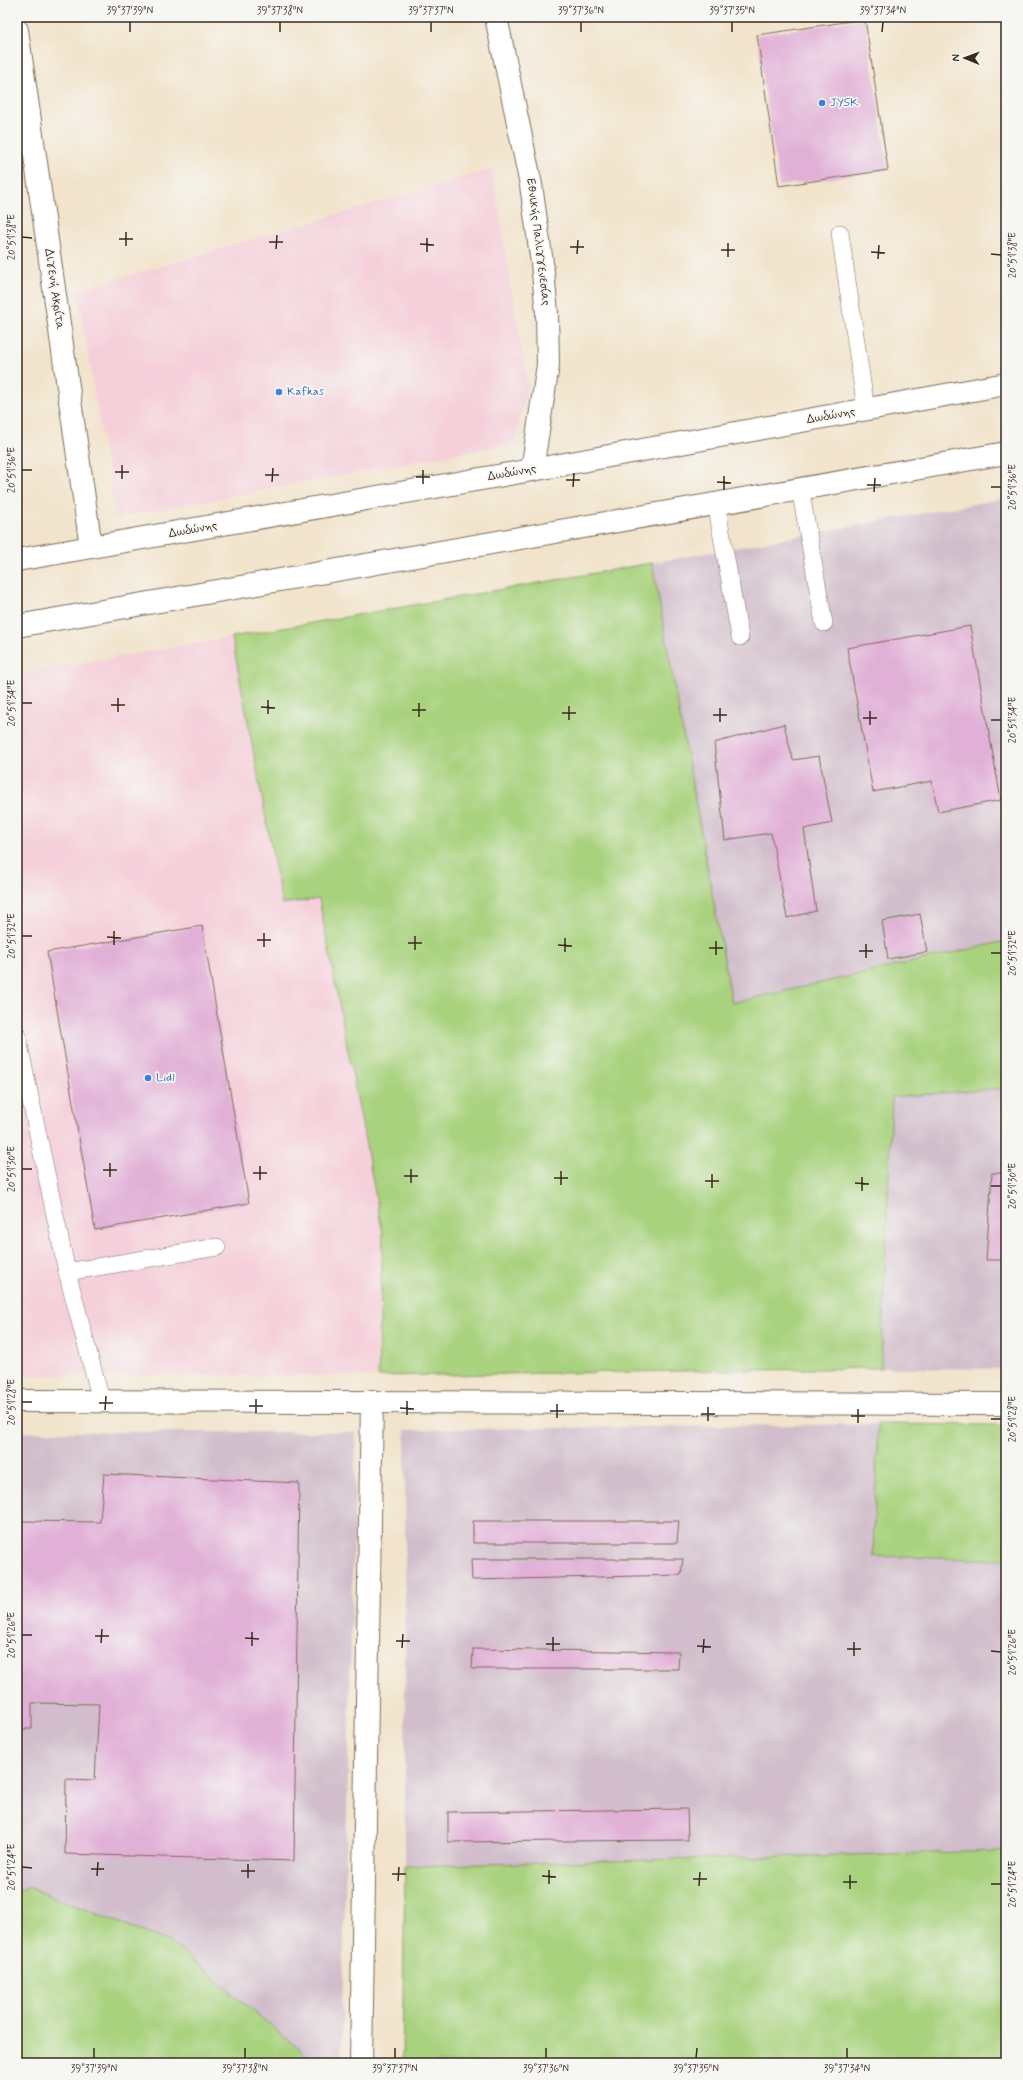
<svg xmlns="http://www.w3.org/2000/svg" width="1023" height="2080" font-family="Mynerve,sans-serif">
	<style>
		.built { fill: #f5cfda }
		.industrial { fill: #d1bdcb }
		.green { fill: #a9d27e; stroke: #727e4e }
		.building { fill: #e1b0d7 }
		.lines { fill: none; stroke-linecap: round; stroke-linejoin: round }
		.lane-casing { stroke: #7b6b5b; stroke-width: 18 }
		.street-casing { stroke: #7b6b5b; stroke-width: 24 }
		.primary-casing { stroke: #7b6b5b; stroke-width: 24 }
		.lane { stroke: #fff; stroke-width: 17 }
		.street { stroke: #fff; stroke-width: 22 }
		.primary { stroke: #fff; stroke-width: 22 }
		.ticks { fill: none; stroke: #3b2a1e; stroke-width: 1.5 }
		.shop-dot { fill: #3f7fe0; stroke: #f6f6f2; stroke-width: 1.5 }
		.labels { text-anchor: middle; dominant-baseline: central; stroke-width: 3.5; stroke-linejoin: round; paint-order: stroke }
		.shop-label { font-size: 12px; fill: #366cbe; stroke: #f6f6f2; text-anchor: start }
		.street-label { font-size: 12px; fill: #3b2a1e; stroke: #f6f6f2 }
		.neatline { fill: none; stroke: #3b2a1e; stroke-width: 1.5 }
		.ticks-label { font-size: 10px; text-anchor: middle; fill: #3b2a1e }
	</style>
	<rect width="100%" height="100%" fill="#f6f6f2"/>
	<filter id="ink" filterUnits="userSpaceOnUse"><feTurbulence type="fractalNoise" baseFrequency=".025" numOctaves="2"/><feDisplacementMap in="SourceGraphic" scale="8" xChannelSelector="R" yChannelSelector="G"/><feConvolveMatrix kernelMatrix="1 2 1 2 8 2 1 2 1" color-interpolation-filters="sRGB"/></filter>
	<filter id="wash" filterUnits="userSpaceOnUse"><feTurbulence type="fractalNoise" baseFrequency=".012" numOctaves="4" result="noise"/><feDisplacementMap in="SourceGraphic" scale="16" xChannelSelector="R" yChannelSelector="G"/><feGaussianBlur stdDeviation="0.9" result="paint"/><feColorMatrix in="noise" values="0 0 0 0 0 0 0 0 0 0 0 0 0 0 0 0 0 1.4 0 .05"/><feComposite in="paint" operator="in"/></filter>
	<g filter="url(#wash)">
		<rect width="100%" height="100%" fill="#f2e4cc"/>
		<g class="built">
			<path d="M 492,169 L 528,387 L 514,443 L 116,518 L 77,291 Z"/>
			<path d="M 232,637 L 282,904 L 319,898 L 383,1234 L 378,1376 L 17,1375 L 17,674 Z"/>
		</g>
		<g class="industrial">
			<path d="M 1006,498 L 1006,941 L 732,1004 L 652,563 Z"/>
			<path d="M 1006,1088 L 1006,1369 L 881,1368 L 892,1097 Z"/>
			<path d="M 878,1424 L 873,1556 L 1006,1560 L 1006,1851 L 405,1866 L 405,1430 Z"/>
			<path d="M 17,1432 L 356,1432 L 341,2063 L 316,2063 L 170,1942 L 27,1887 L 17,1892 Z"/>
		</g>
		<g class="green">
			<path d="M 652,563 L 732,1003 L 1006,941 L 1006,1088 L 892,1097 L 881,1368 L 378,1376 L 383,1234 L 319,899 L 282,904 L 232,637 Z"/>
			<path d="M 878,1424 L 1006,1425 L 1006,1560 L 873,1556 Z"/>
			<path d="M 1006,1851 L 1006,2063 L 402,2063 L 405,1866 Z"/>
			<path d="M 27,1887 L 170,1942 L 316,2063 L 17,2063 L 17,1892 Z"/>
		</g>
		<g id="blocks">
			<g class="building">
				<path d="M 865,19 L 888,170 L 779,186 L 757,35 Z"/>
				<path d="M 1006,615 L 1006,638 L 1005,638 L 1002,616 Z"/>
				<path d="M 970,626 L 1001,800 L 938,812 L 932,781 L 873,792 L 847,648 Z"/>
				<path d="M 784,724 L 793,760 L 819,756 L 832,823 L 804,829 L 816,911 L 787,918 L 771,833 L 725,840 L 714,743 Z"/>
				<path d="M 920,914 L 927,952 L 888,959 L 882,921 Z"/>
				<path d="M 202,926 L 249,1203 L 95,1230 L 47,952 Z"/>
				<path d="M 992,1173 L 1006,1173 L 1006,1260 L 986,1260 Z"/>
				<path d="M 104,1474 L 299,1483 L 294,1861 L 65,1854 L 66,1779 L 95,1780 L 99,1704 L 32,1703 L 32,1729 L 17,1729 L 17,1521 L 100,1522 Z"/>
				<path d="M 473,1521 L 679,1521 L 677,1543 L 473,1543 Z"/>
				<path d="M 471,1559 L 683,1559 L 681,1575 L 472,1580 Z"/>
				<path d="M 473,1649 L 679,1652 L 678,1669 L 472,1669 Z"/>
				<path d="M 687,1809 L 688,1840 L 448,1842 L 448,1812 Z"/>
			</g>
		</g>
	</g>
	<g filter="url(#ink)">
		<use href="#blocks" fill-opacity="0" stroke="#7b6b5b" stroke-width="1"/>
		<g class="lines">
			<g class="lane-casing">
				<g id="lane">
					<path d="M 840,233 L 866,410"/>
					<path d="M 800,488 L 824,623"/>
					<path d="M 716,503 L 740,637"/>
					<path d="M 17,1035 L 67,1272 L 101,1400"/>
					<path d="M 67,1272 L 217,1247"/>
				</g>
			</g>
			<g class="street-casing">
				<g id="street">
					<path d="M 496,17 L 531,185 L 542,263 L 547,313 L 548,365 L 532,470"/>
					<path d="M 17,30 L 91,547"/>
					<path d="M 17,1401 L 1006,1404"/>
					<path d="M 361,2063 L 372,1401"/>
				</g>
			</g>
			<g class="primary-casing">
				<g id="primary">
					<path d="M 17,560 L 532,470 L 1006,384"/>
					<path d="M 17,626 L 1006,453"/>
				</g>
			</g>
			<use href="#lane" class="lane"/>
			<use href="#street" class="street"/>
			<use href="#primary" class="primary"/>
		</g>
	</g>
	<path class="ticks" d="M 130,32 L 130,22M 280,32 L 280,22M 431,32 L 431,22M 581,32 L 581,22M 732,32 L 732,22M 882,32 L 883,22M 22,237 L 32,238M 119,239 L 133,239M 269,242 L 283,242M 420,244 L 434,245M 126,246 L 126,232M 570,247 L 584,247M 276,249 L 277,235M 721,250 L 735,250M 427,252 L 427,238M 871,252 L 885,253M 577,254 L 578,240M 991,254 L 1001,255M 728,257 L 728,243M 878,259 L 879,245M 22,470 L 32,470M 115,472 L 129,472M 265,475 L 279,475M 416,477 L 430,477M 122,479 L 122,465M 566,480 L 580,480M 272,482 L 273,468M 717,482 L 731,483M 423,484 L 423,470M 867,485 L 881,485M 573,487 L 574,473M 991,487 L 1001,487M 724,490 L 724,476M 874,492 L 875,478M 22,703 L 32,703M 111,705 L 125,705M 261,707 L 275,708M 412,710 L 426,710M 118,712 L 118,698M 562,713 L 576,713M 268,714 L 268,700M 713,715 L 727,715M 419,717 L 419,703M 863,718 L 877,718M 569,720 L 569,706M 991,720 L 1001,720M 720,722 L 720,708M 870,725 L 870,711M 22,936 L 32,936M 107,937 L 121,938M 257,940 L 271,940M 408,943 L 422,943M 114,945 L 114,931M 558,945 L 572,946M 264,947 L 264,933M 709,948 L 723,948M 415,950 L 415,936M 859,951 L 873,951M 565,952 L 565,938M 991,953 L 1001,953M 716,955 L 716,941M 866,958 L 866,944M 22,1169 L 32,1169M 103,1170 L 117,1170M 253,1173 L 267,1173M 404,1176 L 418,1176M 110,1177 L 110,1163M 554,1178 L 568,1178M 260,1180 L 260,1166M 705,1181 L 719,1181M 411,1183 L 411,1169M 855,1183 L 869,1184M 561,1185 L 561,1171M 991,1186 L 1001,1186M 712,1188 L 712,1174M 862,1191 L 862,1177M 22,1402 L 32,1402M 99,1403 L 113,1403M 249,1406 L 263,1406M 400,1408 L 414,1409M 105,1410 L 106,1396M 550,1411 L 564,1411M 256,1413 L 256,1399M 701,1414 L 715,1414M 407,1415 L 407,1401M 851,1416 L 865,1416M 557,1418 L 557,1404M 991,1419 L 1001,1419M 708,1421 L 708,1407M 858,1423 L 858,1409M 22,1635 L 32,1635M 95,1636 L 109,1636M 245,1638 L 259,1639M 396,1641 L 410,1641M 101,1643 L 102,1629M 546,1644 L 560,1644M 252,1646 L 252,1632M 697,1646 L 711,1647M 402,1648 L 403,1634M 847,1649 L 861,1649M 553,1651 L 553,1637M 991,1651 L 1001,1652M 703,1653 L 704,1639M 854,1656 L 854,1642M 22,1867 L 32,1868M 91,1869 L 104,1869M 241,1871 L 255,1871M 392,1874 L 406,1874M 97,1876 L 98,1862M 542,1876 L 556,1877M 248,1878 L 248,1864M 693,1879 L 707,1879M 398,1881 L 399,1867M 843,1882 L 857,1882M 549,1884 L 549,1870M 991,1884 L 1001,1884M 699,1886 L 700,1872M 850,1889 L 850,1875M 94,2058 L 94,2048M 245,2058 L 245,2048M 395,2058 L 395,2048M 546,2058 L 546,2048M 696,2058 L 697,2048M 847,2058 L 847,2048"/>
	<g class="shop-dot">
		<circle cx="822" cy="103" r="4"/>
		<circle cx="279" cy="392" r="4"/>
		<circle cx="148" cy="1078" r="4"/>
	</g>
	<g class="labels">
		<g class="shop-label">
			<text x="830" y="103">JYSK</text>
			<text x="287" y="392">Kafkas</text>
			<text x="156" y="1078">Lidl</text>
		</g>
		<g class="street-label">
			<text transform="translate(538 242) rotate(83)">Εθνικής Παλιγγενεσίας</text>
			<text transform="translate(54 289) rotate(82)">Διγενή Ακρίτα</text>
			<text transform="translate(831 416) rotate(-10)">Δωδώνης</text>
			<text transform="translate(512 473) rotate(-10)">Δωδώνης</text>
			<text transform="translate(193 530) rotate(-10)">Δωδώνης</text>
		</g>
	</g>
	<rect width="1023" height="2080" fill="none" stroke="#f6f6f2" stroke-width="44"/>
	<g transform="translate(965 58) rotate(271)" stroke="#f6f6f2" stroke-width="3" paint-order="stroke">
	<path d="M0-3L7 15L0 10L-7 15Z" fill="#3b2a1e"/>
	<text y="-6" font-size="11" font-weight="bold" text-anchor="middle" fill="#3b2a1e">N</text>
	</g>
	<rect x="22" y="22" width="979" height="2036" class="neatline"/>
	<g class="ticks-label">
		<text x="130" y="14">39°37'39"N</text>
		<text x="280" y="14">39°37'38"N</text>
		<text x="431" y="14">39°37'37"N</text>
		<text x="581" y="14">39°37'36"N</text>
		<text x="732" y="14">39°37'35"N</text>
		<text x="883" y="14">39°37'34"N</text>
		<text transform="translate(11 237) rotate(-90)" y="4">20°51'38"E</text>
		<text transform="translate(1012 255) rotate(-90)" y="4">20°51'38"E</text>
		<text transform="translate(11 470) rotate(-90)" y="4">20°51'36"E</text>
		<text transform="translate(1012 487) rotate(-90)" y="4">20°51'36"E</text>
		<text transform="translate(11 703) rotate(-90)" y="4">20°51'34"E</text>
		<text transform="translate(1012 720) rotate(-90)" y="4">20°51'34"E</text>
		<text transform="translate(11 936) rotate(-90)" y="4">20°51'32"E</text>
		<text transform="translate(1012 953) rotate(-90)" y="4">20°51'32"E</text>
		<text transform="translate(11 1169) rotate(-90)" y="4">20°51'30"E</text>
		<text transform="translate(1012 1186) rotate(-90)" y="4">20°51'30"E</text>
		<text transform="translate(11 1402) rotate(-90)" y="4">20°51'28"E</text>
		<text transform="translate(1012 1419) rotate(-90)" y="4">20°51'28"E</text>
		<text transform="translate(11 1635) rotate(-90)" y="4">20°51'26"E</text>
		<text transform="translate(1012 1652) rotate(-90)" y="4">20°51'26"E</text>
		<text transform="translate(11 1867) rotate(-90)" y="4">20°51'24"E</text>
		<text transform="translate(1012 1884) rotate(-90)" y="4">20°51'24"E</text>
		<text x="94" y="2072">39°37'39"N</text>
		<text x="245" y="2072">39°37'38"N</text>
		<text x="395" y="2072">39°37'37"N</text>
		<text x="546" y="2072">39°37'36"N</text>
		<text x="696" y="2072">39°37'35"N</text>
		<text x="847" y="2072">39°37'34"N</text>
	</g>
</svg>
